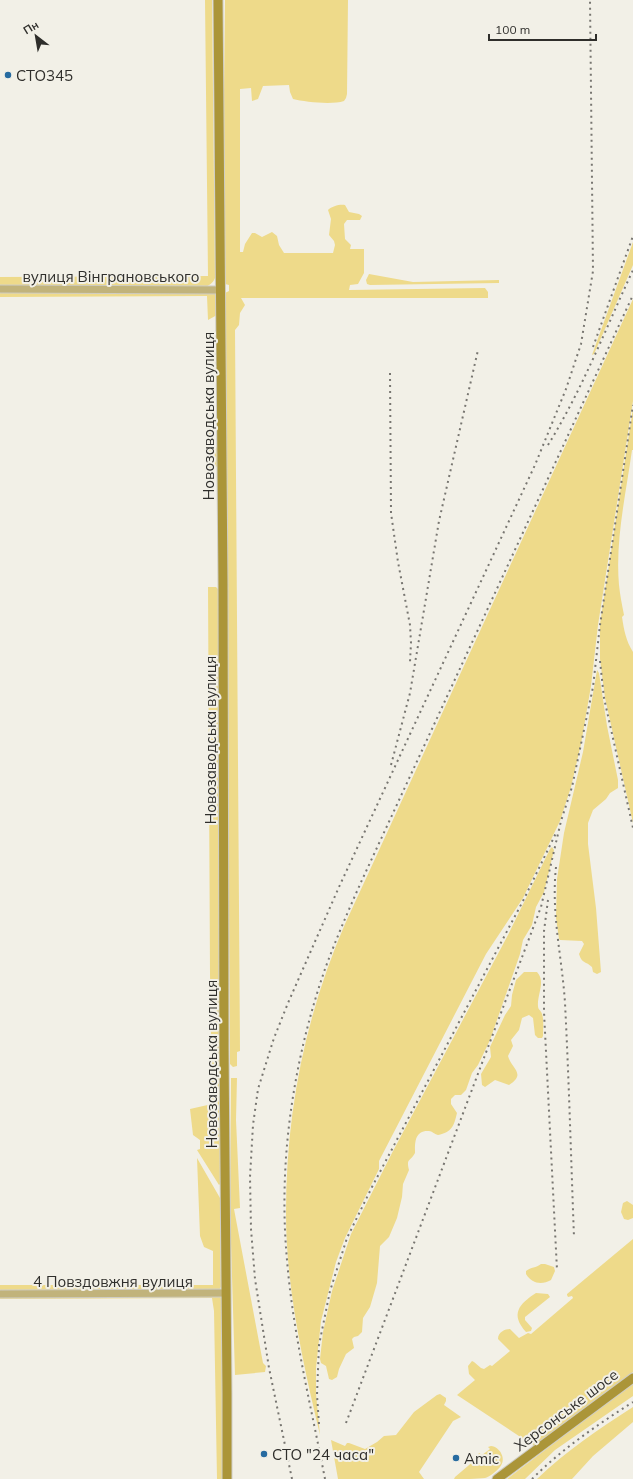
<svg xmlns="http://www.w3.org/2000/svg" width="633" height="1479" font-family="Mulish,sans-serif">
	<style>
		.green { fill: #eeda8a }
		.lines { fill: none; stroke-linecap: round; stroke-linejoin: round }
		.street-casing { stroke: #cfcdc5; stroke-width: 9 }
		.secondary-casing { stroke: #cfcdc5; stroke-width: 11 }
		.street { stroke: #c1b37b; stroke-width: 7 }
		.secondary { stroke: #ab9538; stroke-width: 9 }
		.rail { stroke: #787671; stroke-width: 2; stroke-dasharray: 2 4; stroke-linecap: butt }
		.poi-dot { fill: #276ba0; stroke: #f2f0e7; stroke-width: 1.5 }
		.labels { text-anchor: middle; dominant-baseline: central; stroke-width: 4; stroke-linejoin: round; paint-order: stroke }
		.poi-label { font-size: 15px; fill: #2f2e2b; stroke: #f2f0e7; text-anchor: start }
		.street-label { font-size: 15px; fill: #2f2e2b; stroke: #f2f0e7 }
	</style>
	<rect width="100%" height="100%" fill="#f2f0e7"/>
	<g class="green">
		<path d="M 205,0 L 212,0 L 215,278 C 213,283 209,286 204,287 L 0,286 L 0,277 L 208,276 Z"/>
		<path d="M 225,0 L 348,0 L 347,94 L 346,98 L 344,101 C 332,105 305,102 293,99 L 290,92 L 289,85 L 263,86 L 258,99 L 252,101 L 251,88 L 240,89 L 240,252 L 243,252 L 245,244 L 252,233 L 255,233 L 262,237 L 272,232 L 277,236 L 279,245 L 284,253 L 333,253 L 335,245 L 334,241 L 329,235 L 331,219 L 328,210 C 332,206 340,204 345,205 L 349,212 L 359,214 L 362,216 L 360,220 L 347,220 L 344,224 L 345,239 L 351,245 L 350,249 L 364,249 L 364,273 L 358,284 L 350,285 L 349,290 L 485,288 L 488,292 L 488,298 L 241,298 L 245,305 L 240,313 L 239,325 L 235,330 L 240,1051 L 237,1052 L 237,1066 L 233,1067 L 230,1064 L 225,297 L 225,293 L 229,291 L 229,285 L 225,284 L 222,275 Z"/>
		<path d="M 633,242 L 633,265 L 594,354 L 592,355 Z"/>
		<path d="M 369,274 L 413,282 L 499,280 L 499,283 L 370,285 L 367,284 L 366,280 Z"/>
		<path d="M 0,292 L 213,292 L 217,296 L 217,315 L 208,320 L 207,296 L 0,297 Z"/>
		<path d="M 633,299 L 633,401 L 598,625 L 591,686 L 581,744 L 571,787 L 560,821 L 523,898 L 486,954 L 379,1161 L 379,1169 L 345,1238 L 336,1262 L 321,1321 L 316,1368 L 316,1394 L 320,1435 C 303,1363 286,1288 286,1213 C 286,1112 305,1017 345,924 Z"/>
		<path d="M 633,408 L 633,450 L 632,450 C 626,494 615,540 619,585 C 620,595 622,605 624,615 L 622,617 C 624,630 626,641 633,652 L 633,823 L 605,698 L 600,659 L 600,624 Z"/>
		<path d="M 208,428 L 210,428 L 213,431 L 213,446 L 218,448 L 219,465 L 211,470 L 211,483 L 208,485 Z"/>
		<path d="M 208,587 L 216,587 L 220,591 L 220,1184 L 219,1185 L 197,1150 L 200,1149 L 200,1140 L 193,1135 L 190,1109 L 212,1104 L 210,974 Z"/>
		<path d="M 597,670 L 599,673 L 607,726 L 618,780 L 618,788 L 610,793 L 606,799 L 593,810 L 588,823 L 588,844 L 596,908 L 601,972 L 597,974 L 593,972 L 592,967 C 586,961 582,964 579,954 L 584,944 L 582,941 L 560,940 L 559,939 L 556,918 L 557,879 L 564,833 L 583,752 Z"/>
		<path d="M 552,847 L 554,850 L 544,892 L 536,907 L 532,925 L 523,940 L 520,954 L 490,1040 L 478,1065 L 472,1073 L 466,1090 L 461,1095 L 455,1095 L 451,1099 L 451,1104 L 457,1113 C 454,1126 452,1132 438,1135 C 434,1134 432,1131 429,1131 C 414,1130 415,1144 415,1153 C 410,1162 406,1158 409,1170 L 403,1184 L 402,1197 L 397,1218 L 389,1237 L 380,1246 L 377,1283 L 370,1307 L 363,1318 L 362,1332 L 358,1336 L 354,1337 L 352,1339 L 354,1348 L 346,1354 L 339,1369 L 337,1377 L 332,1380 L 329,1379 L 326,1366 L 321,1363 L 320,1359 L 323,1332 L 332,1291 L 351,1234 L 392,1153 L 508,935 L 550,849 Z"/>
		<path d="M 524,972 L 537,972 C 546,981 537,995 538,1006 C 538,1010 541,1010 542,1014 C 544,1020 543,1029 543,1036 L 542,1038 L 538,1038 L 535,1035 L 533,1018 L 529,1015 L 522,1018 L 519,1030 L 511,1040 L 513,1046 L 508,1056 C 511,1068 527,1074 509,1085 L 495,1080 L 485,1087 L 482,1085 L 481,1074 L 491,1057 L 490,1047 L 505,1015 L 511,1006 L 512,995 L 516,980 Z"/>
		<path d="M 231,1078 L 237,1078 L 236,1120 L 240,1208 L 234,1209 L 263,1363 L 266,1366 L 265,1372 L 235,1375 L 230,1210 Z"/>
		<path d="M 197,1158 L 220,1198 L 221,1287 L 219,1290 L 0,1292 L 0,1285 L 213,1285 L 213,1251 L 204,1247 L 200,1236 Z"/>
		<path d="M 627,1201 L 633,1205 L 633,1218 L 628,1220 L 624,1219 L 621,1212 L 623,1203 Z"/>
		<path d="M 633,1239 L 633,1372 L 534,1446 L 457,1395 L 475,1380 L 469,1374 L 468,1366 L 472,1361 L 474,1362 L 481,1368 L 484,1369 L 490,1365 L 492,1366 L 510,1351 L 498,1339 C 498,1332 505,1329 510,1329 L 519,1338 L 528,1333 L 531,1334 L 573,1298 L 572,1296 L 568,1297 L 567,1295 L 567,1294 Z"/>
		<path d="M 541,1264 L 545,1264 L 554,1267 L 555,1271 L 551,1280 C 542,1285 532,1284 526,1274 L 526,1271 C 531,1267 536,1268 541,1264 Z"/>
		<path d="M 536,1293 L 548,1294 L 550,1297 L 525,1317 L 525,1320 L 532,1328 L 531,1331 L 526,1332 C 510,1314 519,1304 536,1293 Z"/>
		<path d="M 0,1296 L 220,1297 L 222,1298 L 222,1479 L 217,1479 L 214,1311 L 212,1298 L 0,1299 Z"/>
		<path d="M 633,1383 L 633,1396 L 555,1450 L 525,1479 L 507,1479 Z"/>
		<path d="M 440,1394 L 446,1398 L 446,1401 L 444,1405 L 461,1417 L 453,1421 L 419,1472 L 424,1479 L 338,1479 L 331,1440 L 345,1446 L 347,1443 L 349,1443 L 365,1449 L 377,1442 L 384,1436 L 396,1435 L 414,1412 L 437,1395 Z"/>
		<path d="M 633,1407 L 633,1422 L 593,1456 L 572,1479 L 537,1479 C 566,1451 599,1429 633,1407 Z"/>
		<path d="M 491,1446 C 500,1447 507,1459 500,1467 C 497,1471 489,1477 485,1478 C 479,1479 461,1479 454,1479 L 455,1477 L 475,1460 L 479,1453 L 482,1455 L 490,1449 L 488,1447 Z"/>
	</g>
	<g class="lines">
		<g class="street-casing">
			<g id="street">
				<path d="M 0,289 L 221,290"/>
				<path d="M 0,1294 L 226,1293"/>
			</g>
		</g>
		<g class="secondary-casing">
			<g id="secondary">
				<path d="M 218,0 L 223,585 L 224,1050 L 227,1393 L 227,1479"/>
				<path d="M 497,1479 L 633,1378"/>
			</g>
		</g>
		<use href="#street" class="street"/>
		<use href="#secondary" class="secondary"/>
		<g class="rail">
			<path d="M 593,347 L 633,236"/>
			<path d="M 390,373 L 391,513 L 398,562 L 410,625 L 411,643 L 410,662"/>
			<path d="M 548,445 C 582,390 606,328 633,270"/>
			<path d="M 600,661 L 604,698 L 633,828"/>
			<path d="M 391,765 L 410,693 L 439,521 L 478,350"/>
			<path d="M 556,867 C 551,914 562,957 565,1003 C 569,1081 571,1159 574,1237"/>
			<path d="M 548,900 L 544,931 L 544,1012 L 557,1270"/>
			<path d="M 346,1423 L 541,907 L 561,821 L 572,787 L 593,687 L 600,625 L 633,405"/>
			<path d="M 319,1424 L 317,1395 L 319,1345 L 330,1291 L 347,1238 L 372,1187 L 524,899 L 556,833"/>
			<path d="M 292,1479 L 269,1368 L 255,1279 L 251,1229 L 250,1177 L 253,1125 L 258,1089 L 274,1038 L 288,1003 L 339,887 L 535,465 L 566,389 L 581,344 L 593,271 L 590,0"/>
			<path d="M 325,1479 C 311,1406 293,1334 287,1260 C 278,1162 293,1062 325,969 C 336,939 349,909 362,880 L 633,295"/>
			<path d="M 532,1479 C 562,1449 597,1425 633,1402"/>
		</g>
	</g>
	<g class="poi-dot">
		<circle cx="8" cy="75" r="4"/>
		<circle cx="264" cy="1454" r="4"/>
		<circle cx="456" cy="1458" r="4"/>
	</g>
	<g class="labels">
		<g class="poi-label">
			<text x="16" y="75">СТО345</text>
			<text x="272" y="1454">СТО "24 часа"</text>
			<text x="464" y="1458">Amic</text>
		</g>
		<g class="street-label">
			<text x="111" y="276">вулиця Вінграновського</text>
			<text transform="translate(208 416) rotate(-90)">Новозаводська вулиця</text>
			<text transform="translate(210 740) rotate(-90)">Новозаводська вулиця</text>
			<text transform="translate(211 1064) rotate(-90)">Новозаводська вулиця</text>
			<text x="113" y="1281">4 Повздовжня вулиця</text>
			<text transform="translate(566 1410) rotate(-37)">Херсонське шосе</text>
		</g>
	</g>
	<g transform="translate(36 36) rotate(329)" stroke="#f2f0e7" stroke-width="3" paint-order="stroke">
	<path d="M0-3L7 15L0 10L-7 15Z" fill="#2f2e2b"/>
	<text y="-6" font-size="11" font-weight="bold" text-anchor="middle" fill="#2f2e2b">Пн</text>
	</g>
	<path d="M489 34v6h107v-6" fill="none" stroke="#2f2e2b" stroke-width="2"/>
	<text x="495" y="34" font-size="12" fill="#2f2e2b" stroke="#f2f0e7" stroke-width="3" paint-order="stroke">100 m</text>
</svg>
